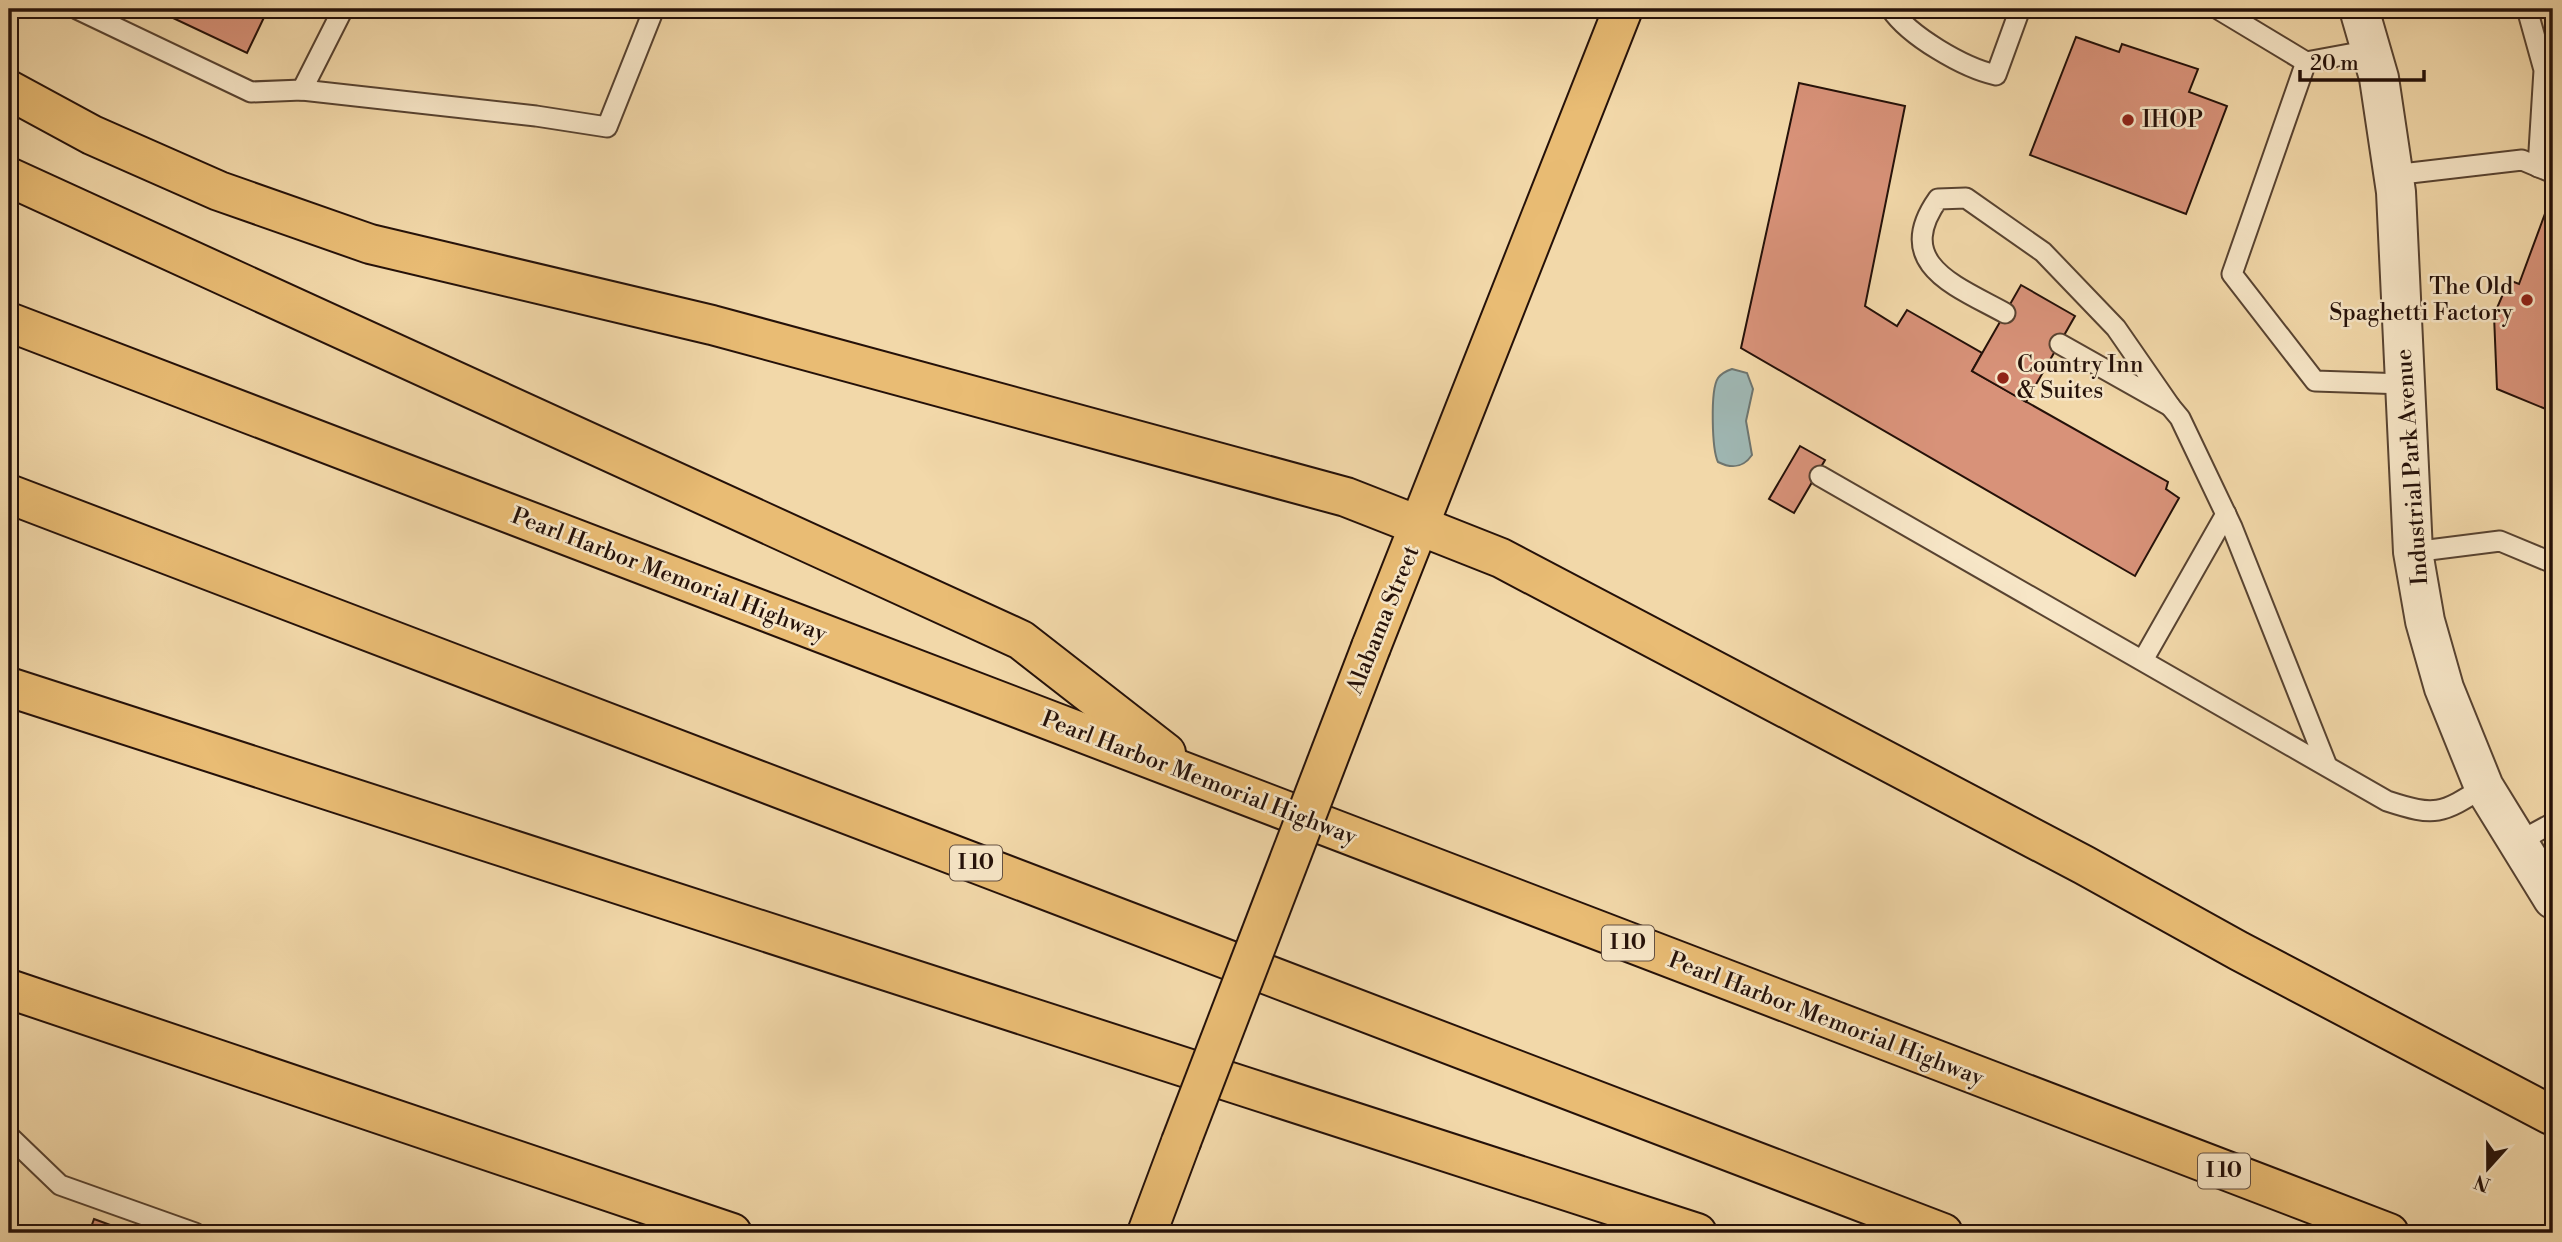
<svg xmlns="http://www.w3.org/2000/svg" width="2562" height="1242" font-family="'Libre Bodoni',serif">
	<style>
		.water { fill: #9fb7b3; stroke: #6e756f; stroke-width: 2 }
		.building { fill: #d89279; stroke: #251109; stroke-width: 2 }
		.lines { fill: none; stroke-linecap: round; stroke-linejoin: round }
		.service-casing { stroke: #584331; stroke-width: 23 }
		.minor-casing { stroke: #584331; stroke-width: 42 }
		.primary-casing { stroke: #251109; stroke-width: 42 }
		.motorway-casing { stroke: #251109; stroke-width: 42 }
		.service { stroke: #f7e6c7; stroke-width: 19 }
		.minor { stroke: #f7e6c7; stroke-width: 38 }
		.primary { stroke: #e9bc74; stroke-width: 38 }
		.motorway { stroke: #e9bc74; stroke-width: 38 }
		.primary-bridge-casing { stroke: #251109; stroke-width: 42; stroke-linecap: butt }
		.primary-bridge { stroke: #e9bc74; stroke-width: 38 }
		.poi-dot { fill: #8f2418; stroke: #f7e6c7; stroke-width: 2.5 }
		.labels { text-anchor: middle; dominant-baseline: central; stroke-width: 5; stroke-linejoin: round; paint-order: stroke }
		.shield { fill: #f7e6c7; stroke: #645142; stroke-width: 2 }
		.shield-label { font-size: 21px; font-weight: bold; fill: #251109 }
		.poi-label { font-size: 23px; fill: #251109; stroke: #f7e6c7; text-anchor: start }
		.street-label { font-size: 23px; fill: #251109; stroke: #f7e6c7 }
	</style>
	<rect width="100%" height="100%" fill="#f2d8a9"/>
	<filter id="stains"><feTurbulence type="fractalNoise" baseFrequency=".00286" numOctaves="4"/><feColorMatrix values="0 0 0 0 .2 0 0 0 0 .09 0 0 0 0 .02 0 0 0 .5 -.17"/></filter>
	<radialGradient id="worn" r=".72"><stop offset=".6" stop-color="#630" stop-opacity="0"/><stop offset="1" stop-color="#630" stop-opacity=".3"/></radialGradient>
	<path class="water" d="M 1732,369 L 1747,373 L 1753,389 L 1746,421 L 1752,455 C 1743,468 1732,469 1718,462 C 1712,450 1710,390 1718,378 C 1721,374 1726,371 1732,369 Z"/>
	<g class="building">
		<path d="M 154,9 L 268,9 L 247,53 Z"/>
		<path d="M 2076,37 L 2119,52 L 2122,44 L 2198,69 L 2189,92 L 2227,106 L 2186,214 L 2030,155 Z"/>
		<path d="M 1799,83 L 1905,106 L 1865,306 L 1897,326 L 1907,310 L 1982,353 L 1972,371 L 2168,482 L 2166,489 L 2179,498 L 2135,576 L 1741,348 Z"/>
		<path d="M 2546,211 L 2553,214 L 2553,412 L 2497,389 L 2494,315 L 2509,280 L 2519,284 Z"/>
		<path d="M 2021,285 L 2075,316 L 2026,402 L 1972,371 Z"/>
		<path d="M 1800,446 L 1825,460 L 1794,513 L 1769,499 Z"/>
		<path d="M 94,1219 L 132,1233 L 89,1233 Z"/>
	</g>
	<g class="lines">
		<g class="service-casing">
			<g id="service">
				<path d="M 77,9 L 251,92 L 302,90 L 536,116 L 607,127 L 654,9"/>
				<path d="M 1891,9 C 1909,36 1964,68 1996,75 L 2020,9"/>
				<path d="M 2218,9 L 2306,62"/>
				<path d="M 2527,9 L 2544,70 L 2538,167"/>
				<path d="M 2371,50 L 2306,62 L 2232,274 L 2315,381 L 2405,384"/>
				<path d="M 302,90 L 343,9"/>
				<path d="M 2393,175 L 2522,160 L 2553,173"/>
				<path d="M 2005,313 C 1956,286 1892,264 1938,199 L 1966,198 L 2043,252 L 2116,328 L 2170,406 L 2060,344"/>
				<path d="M 2170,406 L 2180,418 L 2232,527 L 2327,766"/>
				<path d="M 1820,476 L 2387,801 C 2436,817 2441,814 2484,787"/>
				<path d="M 2413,552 L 2500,541 L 2553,563"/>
				<path d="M 2143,660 L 2226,514"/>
				<path d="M 2516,843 L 2553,823"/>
				<path d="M 9,1136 L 60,1185 L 195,1233"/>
			</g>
		</g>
		<g class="minor-casing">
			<path id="minor" d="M 2359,9 L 2379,78 L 2396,192 L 2413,552 L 2425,621 L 2444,688 L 2484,787 L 2553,899"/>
		</g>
		<g class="primary-casing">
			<g id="primary">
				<path d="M 9,90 L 92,135 L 219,191 L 370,244 L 712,325 L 1346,497 L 1420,526"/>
				<path d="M 1371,647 L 1623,9"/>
				<path d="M 9,989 L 732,1233"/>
				<path d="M 1147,1233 L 1181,1142"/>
			</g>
		</g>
		<g class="motorway-casing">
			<g id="motorway">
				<path d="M 9,177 L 1021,640 L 1166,753"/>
				<path d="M 9,322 L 2389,1233"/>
				<path d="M 9,494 L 1943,1233"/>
				<path d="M 1420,526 L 1501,558 L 2084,865 L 2239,951 L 2553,1116"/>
				<path d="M 9,687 L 1697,1233"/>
			</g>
		</g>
		<use href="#service" class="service"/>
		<use href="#minor" class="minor"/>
		<use href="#primary" class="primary"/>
		<use href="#motorway" class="motorway"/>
		<g class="primary-bridge-casing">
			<path id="primary-bridge" d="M 1181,1142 L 1371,647"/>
		</g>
		<use href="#primary-bridge" class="primary-bridge"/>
	</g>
	<g class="poi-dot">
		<circle cx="2128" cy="120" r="7"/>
		<circle cx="2527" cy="300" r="7"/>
		<circle cx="2003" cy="378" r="7"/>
	</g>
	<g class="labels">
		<g class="shield">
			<rect x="950" y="845.5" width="52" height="35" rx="5"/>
			<rect x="1602" y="925.5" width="52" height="35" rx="5"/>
			<rect x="2198" y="1153.5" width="52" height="35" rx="5"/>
		</g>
		<g class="shield-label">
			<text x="976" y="863">I 10</text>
			<text x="1628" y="943">I 10</text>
			<text x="2224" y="1171">I 10</text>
		</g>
		<g class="poi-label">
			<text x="2142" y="120">IHOP</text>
			<text x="2513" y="287" text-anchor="end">The Old<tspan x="2513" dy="26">Spaghetti Factory</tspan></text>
			<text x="2017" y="365">Country Inn<tspan x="2017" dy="26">&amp; Suites</tspan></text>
		</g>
		<g class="street-label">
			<text transform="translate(2412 467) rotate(-94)">Industrial Park Avenue</text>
			<text transform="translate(669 575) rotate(21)">Pearl Harbor Memorial Highway</text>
			<text transform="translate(1383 620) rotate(-68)">Alabama Street</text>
			<text transform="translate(1199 778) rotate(21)">Pearl Harbor Memorial Highway</text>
			<text transform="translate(1826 1019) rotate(21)">Pearl Harbor Memorial Highway</text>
		</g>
	</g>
	<rect width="2562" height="1242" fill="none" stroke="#f2d8a9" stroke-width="35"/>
	<rect x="10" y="10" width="2541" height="1221" fill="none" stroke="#251109" stroke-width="3.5"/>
	<rect x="18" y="18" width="2527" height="1207" fill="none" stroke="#251109" stroke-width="2"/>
	<g transform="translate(2488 1168) rotate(201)" stroke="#f7e6c7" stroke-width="5" paint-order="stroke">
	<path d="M0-5L12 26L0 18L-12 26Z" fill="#251109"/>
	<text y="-10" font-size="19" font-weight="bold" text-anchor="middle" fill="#251109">N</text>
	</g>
	<path d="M2300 70v10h124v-10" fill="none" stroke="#251109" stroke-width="3.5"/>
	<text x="2310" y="70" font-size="21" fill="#251109" stroke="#f7e6c7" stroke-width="5" paint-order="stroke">20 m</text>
	<rect width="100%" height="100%" filter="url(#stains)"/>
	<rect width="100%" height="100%" fill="url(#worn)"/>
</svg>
